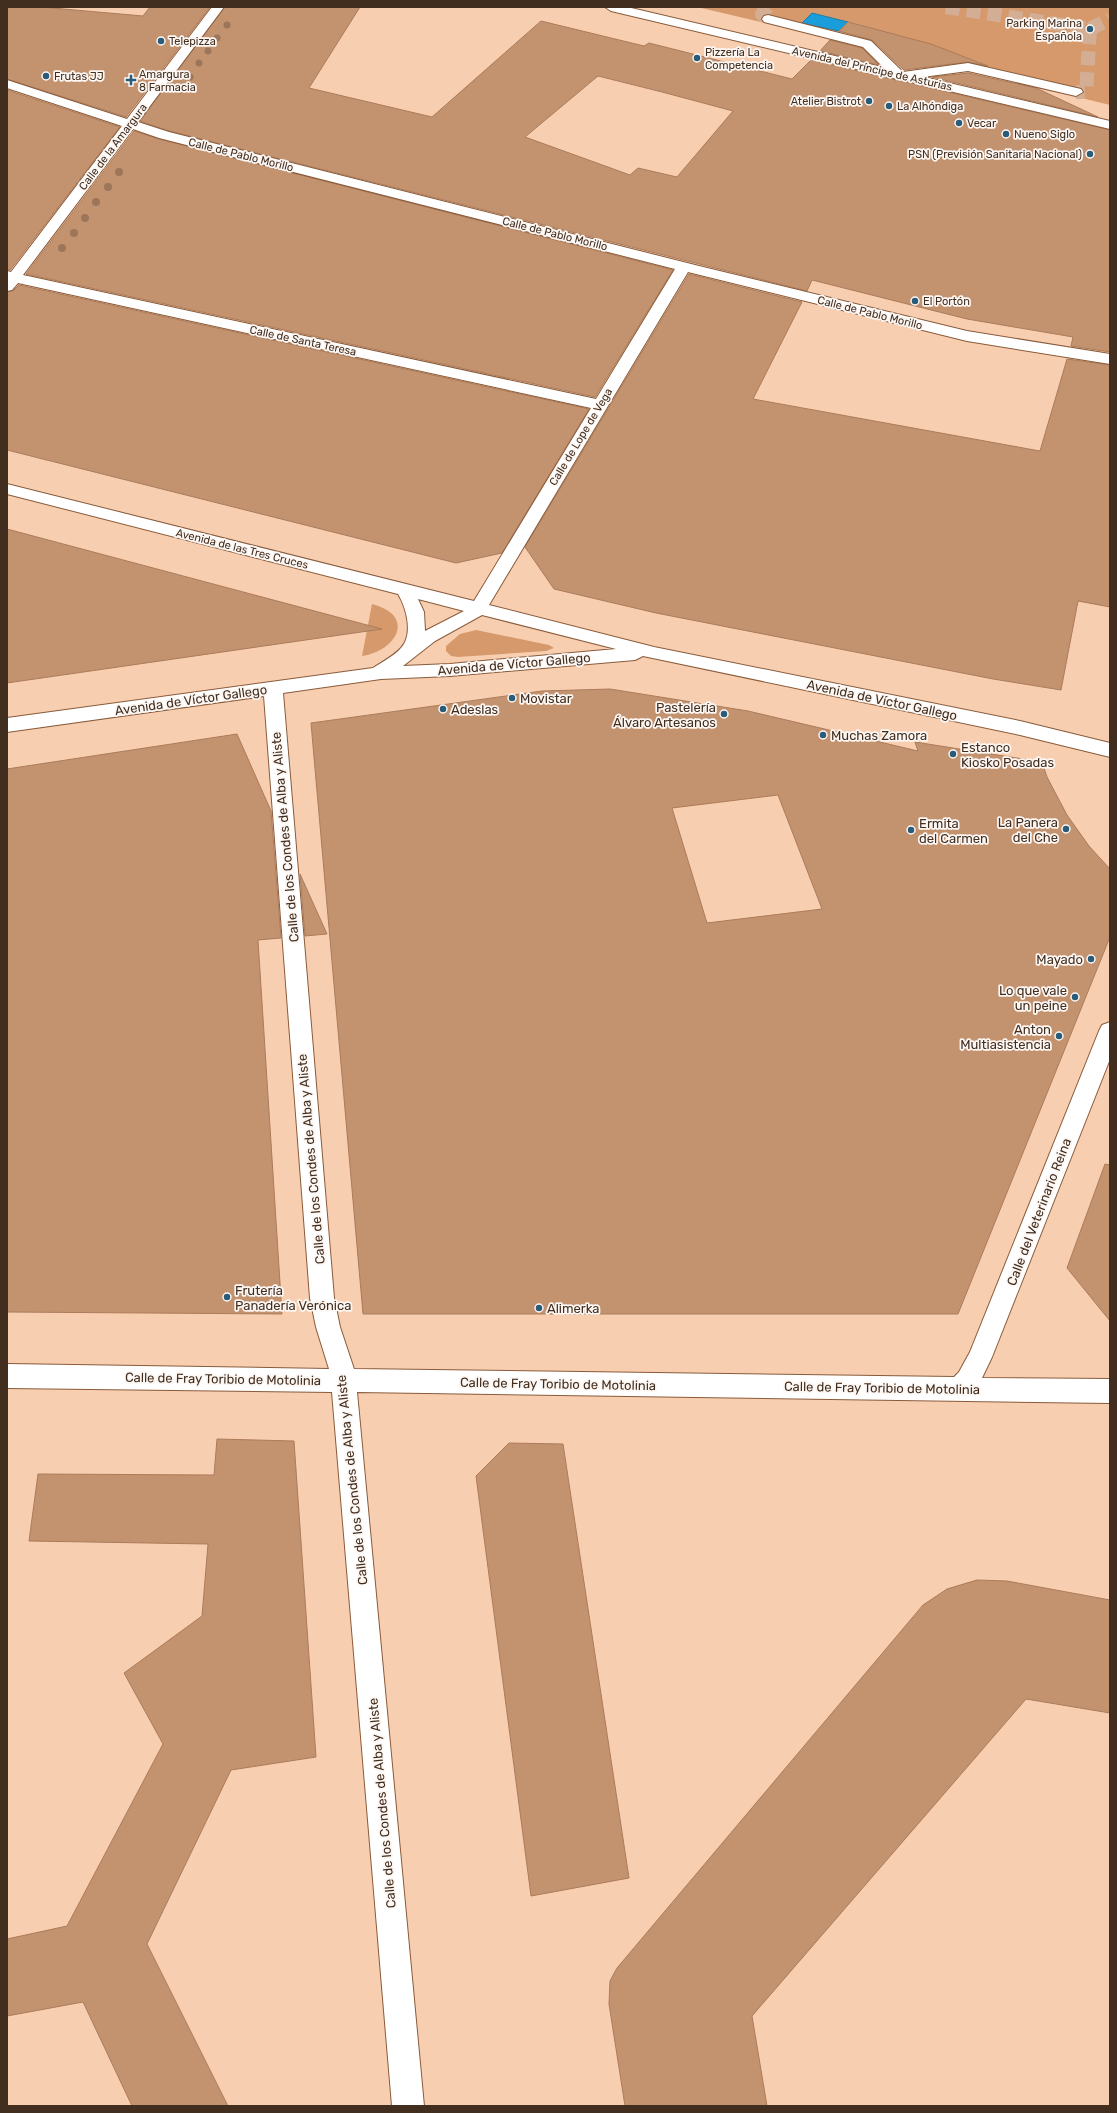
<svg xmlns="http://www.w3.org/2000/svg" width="1117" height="2113" font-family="Rubik,sans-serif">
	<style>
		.green { fill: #d6996b }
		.water { fill: #199ddb; stroke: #257ca3 }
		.building { fill: #c3926f; stroke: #ac7c5a; fill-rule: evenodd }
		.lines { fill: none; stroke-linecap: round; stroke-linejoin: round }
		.minor-tunnel { stroke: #d4ae94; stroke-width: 14; stroke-dasharray: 14 7; stroke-linecap: butt }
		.minor-casing { stroke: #895b3a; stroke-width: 2 }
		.major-casing { stroke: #895b3a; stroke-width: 2 }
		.minor { fill: #fff; fill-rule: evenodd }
		.major { fill: #fff; fill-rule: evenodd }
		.tree { fill: #9d7659 }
		.poi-dot { fill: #2a5c79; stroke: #fdf7f4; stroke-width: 1.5 }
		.labels { text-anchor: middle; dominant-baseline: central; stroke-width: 3.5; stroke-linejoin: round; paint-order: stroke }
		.far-poi-label { font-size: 11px; fill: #422e1f; stroke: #fdf7f4; text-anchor: start }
		.far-street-label { font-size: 11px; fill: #422e1f; stroke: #fdf7f4 }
		.street-label { font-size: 13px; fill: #422e1f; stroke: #fdf7f4 }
		.poi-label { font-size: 13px; fill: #422e1f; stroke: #fdf7f4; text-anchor: start }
	</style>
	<rect width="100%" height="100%" fill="#f8ceb1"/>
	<g class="green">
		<path d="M 697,7 L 1110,7 L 1110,105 L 1073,96 L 1078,88 L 772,16 L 765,23 Z"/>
		<path d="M 372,604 C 417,616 396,651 362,656 Z"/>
		<path d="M 476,630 L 549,645 L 554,648 L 546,651 L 458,657 L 451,656 L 446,651 L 446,646 L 460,634 Z"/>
	</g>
	<path class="water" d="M 812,13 L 848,22 L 839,31 L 802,23 Z"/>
	<g class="building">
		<path d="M 7,7 L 41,7 L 143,16 L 150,7 L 210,7 L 126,117 L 7,79 Z"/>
		<path d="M 225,7 L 360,7 L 309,88 L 432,117 L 541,21 L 644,46 L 649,43 L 792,79 L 811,60 L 1110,130 L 1110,352 L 1071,346 L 1073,337 L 967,319 L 812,280 L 807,291 L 169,131 L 140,121 ZM 598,76 L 662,92 L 733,111 L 677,177 L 638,168 L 630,175 L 525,137 Z"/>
		<path d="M 848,22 L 931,44 L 988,66 L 968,62 L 904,70 L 872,40 L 839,31 Z"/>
		<path d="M 830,40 L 862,48 L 879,65 L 820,51 Z"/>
		<path d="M 968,73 L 1036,88 L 1098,117 L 932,77 Z"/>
		<path d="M 7,90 L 120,127 L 10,270 L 7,270 Z"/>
		<path d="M 134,131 L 159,139 L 673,270 L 595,397 L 26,274 Z"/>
		<path d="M 689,274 L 802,302 L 753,399 L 1040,451 L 1067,359 L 1110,365 L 1110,607 L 1078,601 L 1061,690 L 993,679 L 656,613 L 554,589 L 525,547 Z"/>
		<path d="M 19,285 L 589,409 L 502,553 L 456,563 L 7,450 L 7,292 L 13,291 Z"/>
		<path d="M 7,529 L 382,629 L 7,683 Z"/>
		<path d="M 610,689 L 748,711 L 918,751 L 915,742 L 1042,762 L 1047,777 L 1067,815 L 1089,846 L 1110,869 L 1110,937 L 958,1314 L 363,1314 L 311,723 L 542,691 ZM 778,795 L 822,909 L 707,923 L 672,808 Z"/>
		<path d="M 237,734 L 271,811 L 281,938 L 258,940 L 282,1314 L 7,1312 L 7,769 Z"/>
		<path d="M 300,874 L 327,934 L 305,936 Z"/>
		<path d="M 1105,1164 L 1110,1165 L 1110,1321 L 1067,1268 Z"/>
		<path d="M 217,1439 L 294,1441 L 316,1757 L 231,1770 L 147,1944 L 228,2106 L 132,2106 L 83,2002 L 7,2016 L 7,1939 L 67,1926 L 163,1744 L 124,1673 L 202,1616 L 208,1544 L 29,1541 L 38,1474 L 214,1475 Z"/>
		<path d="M 509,1443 L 563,1444 L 629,1878 L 531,1896 L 476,1476 Z"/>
		<path d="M 977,1580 L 1007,1581 L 1110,1600 L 1110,1713 L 1026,1699 L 752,2016 L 767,2106 L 625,2106 L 609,2004 L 610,1981 L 617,1968 L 923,1605 L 947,1589 Z"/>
	</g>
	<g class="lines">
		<g class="minor-tunnel">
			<path d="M 767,7 L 762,14 L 768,19"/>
			<path d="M 946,7 L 1090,29 L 1086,92 L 1076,92"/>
			<path d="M 1090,29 L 1110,19"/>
		</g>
		<g class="minor-casing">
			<g id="minor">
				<path d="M 212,7 L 224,7 L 138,122 L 169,132 L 699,266 L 967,331 L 1110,354 L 1110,364 L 967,341 L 688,272 L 489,605 L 654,647 L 1020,721 L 1110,743 L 1110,757 L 1020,735 L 643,656 L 635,660 L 450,676 L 381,679 L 283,693 L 334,1298 L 340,1327 L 354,1369 L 954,1377 L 959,1372 L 970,1352 L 1099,1031 L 1102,1025 L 1110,1022 L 1110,1059 L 992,1357 L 982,1378 L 1110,1379 L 1110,1403 L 357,1392 L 424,2106 L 392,2106 L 332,1392 L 7,1388 L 7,1364 L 329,1369 L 316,1327 L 310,1298 L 264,696 L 7,732 L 7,718 L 373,668 C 382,662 394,656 401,648 C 414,634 406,607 398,594 L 7,494 L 7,484 L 474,601 L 591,408 L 18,283 L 12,290 L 7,291 L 7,271 L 11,272 L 122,126 L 7,88 L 7,80 L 127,119 ZM 133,129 L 159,138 L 675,269 L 596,399 L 23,275 ZM 418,599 L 464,611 L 425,631 L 424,612 ZM 482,615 L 616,649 L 450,664 L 403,666 L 435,641 Z"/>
				<path d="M 768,15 L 871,41 L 903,72 L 968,63 L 1081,89 L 1083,92 L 1076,96 L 968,71 L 900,80 L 895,79 L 863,47 L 764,22 L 762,19 L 764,16 Z"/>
			</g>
		</g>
		<g class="major-casing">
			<path id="major" d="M 605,7 L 627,7 L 1110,121 L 1110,129 L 611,11 Z"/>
		</g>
		<use href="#minor" class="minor"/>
		<use href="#major" class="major"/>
	</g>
	<g class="tree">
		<circle cx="227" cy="25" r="3.5"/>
		<circle cx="217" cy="38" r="3.5"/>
		<circle cx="208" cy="51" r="3.5"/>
		<circle cx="199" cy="63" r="3.5"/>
		<circle cx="190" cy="77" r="3.5"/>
		<circle cx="180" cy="90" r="3.5"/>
		<circle cx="119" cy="172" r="4"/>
		<circle cx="108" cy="187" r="4"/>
		<circle cx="96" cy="202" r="4"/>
		<circle cx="85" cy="218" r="4"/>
		<circle cx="74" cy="233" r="4"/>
		<circle cx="62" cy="248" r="4"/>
	</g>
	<g class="poi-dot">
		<circle cx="1090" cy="29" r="4"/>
		<circle cx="161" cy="41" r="4"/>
		<circle cx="697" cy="58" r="4"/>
		<circle cx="46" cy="76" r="4"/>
		<path d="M129 74h4v4h4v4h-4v4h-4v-4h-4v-4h4z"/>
		<circle cx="869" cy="101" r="4"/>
		<circle cx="889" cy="106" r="4"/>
		<circle cx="959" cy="123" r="4"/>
		<circle cx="1006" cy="134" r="4"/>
		<circle cx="1090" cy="154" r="4"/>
		<circle cx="915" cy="301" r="4"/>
		<circle cx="512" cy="698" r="4"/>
		<circle cx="443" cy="709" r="4"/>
		<circle cx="724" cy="714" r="4"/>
		<circle cx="823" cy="735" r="4"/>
		<circle cx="953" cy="754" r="4"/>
		<circle cx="1066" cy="829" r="4"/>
		<circle cx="911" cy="830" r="4"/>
		<circle cx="1091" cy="959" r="4"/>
		<circle cx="1075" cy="997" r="4"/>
		<circle cx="1059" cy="1036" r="4"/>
		<circle cx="227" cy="1297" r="4"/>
		<circle cx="539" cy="1308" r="4"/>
	</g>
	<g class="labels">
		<g class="far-poi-label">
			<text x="1082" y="23" text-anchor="end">Parking Marina<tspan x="1082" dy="13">Española</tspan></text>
			<text x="169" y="41">Telepizza</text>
			<text x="705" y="52">Pizzería La<tspan x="705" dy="13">Competencia</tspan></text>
			<text x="139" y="74">Amargura<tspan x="139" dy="13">8 Farmacia</tspan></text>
			<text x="54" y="76">Frutas JJ</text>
			<text x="861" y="101" text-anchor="end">Atelier Bistrot</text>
			<text x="897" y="106">La Alhóndiga</text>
			<text x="967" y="123">Vecar</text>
			<text x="1014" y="134">Nueno Siglo</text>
			<text x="1082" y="154" text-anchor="end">PSN (Previsión Sanitaria Nacional)</text>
			<text x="923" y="301">El Portón</text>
		</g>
		<g class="far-street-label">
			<text transform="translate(872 69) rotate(13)">Avenida del Príncipe de Asturias</text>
			<text transform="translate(113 147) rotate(-53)">Calle de la Amargura</text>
			<text transform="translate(241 155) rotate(14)">Calle de Pablo Morillo</text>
			<text transform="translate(555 234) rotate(14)">Calle de Pablo Morillo</text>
			<text transform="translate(870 313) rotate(14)">Calle de Pablo Morillo</text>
			<text transform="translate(303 341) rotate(12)">Calle de Santa Teresa</text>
			<text transform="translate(581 437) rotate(-59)">Calle de Lope de Vega</text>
			<text transform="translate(242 549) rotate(14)">Avenida de las Tres Cruces</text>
		</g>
		<g class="street-label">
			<text transform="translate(514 664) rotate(-5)">Avenida de Víctor Gallego</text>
			<text transform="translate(191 700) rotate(-8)">Avenida de Víctor Gallego</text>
			<text transform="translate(882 700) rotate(12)">Avenida de Víctor Gallego</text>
			<text transform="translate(285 837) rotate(-95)">Calle de los Condes de Alba y Aliste</text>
			<text transform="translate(311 1159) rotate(-95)">Calle de los Condes de Alba y Aliste</text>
			<text transform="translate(1039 1212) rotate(-69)">Calle del Veterinario Reina</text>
			<text transform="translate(223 1379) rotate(1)">Calle de Fray Toribio de Motolinia</text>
			<text transform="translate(558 1384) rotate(1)">Calle de Fray Toribio de Motolinia</text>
			<text transform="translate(882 1388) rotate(1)">Calle de Fray Toribio de Motolinia</text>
			<text transform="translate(352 1480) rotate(-96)">Calle de los Condes de Alba y Aliste</text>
			<text transform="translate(382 1803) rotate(-95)">Calle de los Condes de Alba y Aliste</text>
		</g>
		<g class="poi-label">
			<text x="520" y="698">Movistar</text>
			<text x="716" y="707" text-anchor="end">Pastelería<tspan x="716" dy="15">Álvaro Artesanos</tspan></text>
			<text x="451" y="709">Adeslas</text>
			<text x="831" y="735">Muchas Zamora</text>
			<text x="961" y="747">Estanco<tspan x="961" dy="15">Kiosko Posadas</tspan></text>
			<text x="1058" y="822" text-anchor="end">La Panera<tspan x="1058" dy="15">del Che</tspan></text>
			<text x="919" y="823">Ermita<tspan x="919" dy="15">del Carmen</tspan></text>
			<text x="1083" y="959" text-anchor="end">Mayado</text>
			<text x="1067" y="990" text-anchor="end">Lo que vale<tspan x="1067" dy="15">un peine</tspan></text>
			<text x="1051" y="1029" text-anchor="end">Anton<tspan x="1051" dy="15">Multiasistencia</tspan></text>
			<text x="235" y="1290">Frutería<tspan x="235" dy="15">Panadería Verónica</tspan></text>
			<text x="547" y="1308">Alimerka</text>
		</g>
	</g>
	<rect width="1117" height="2113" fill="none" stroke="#422e1f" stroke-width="16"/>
</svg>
